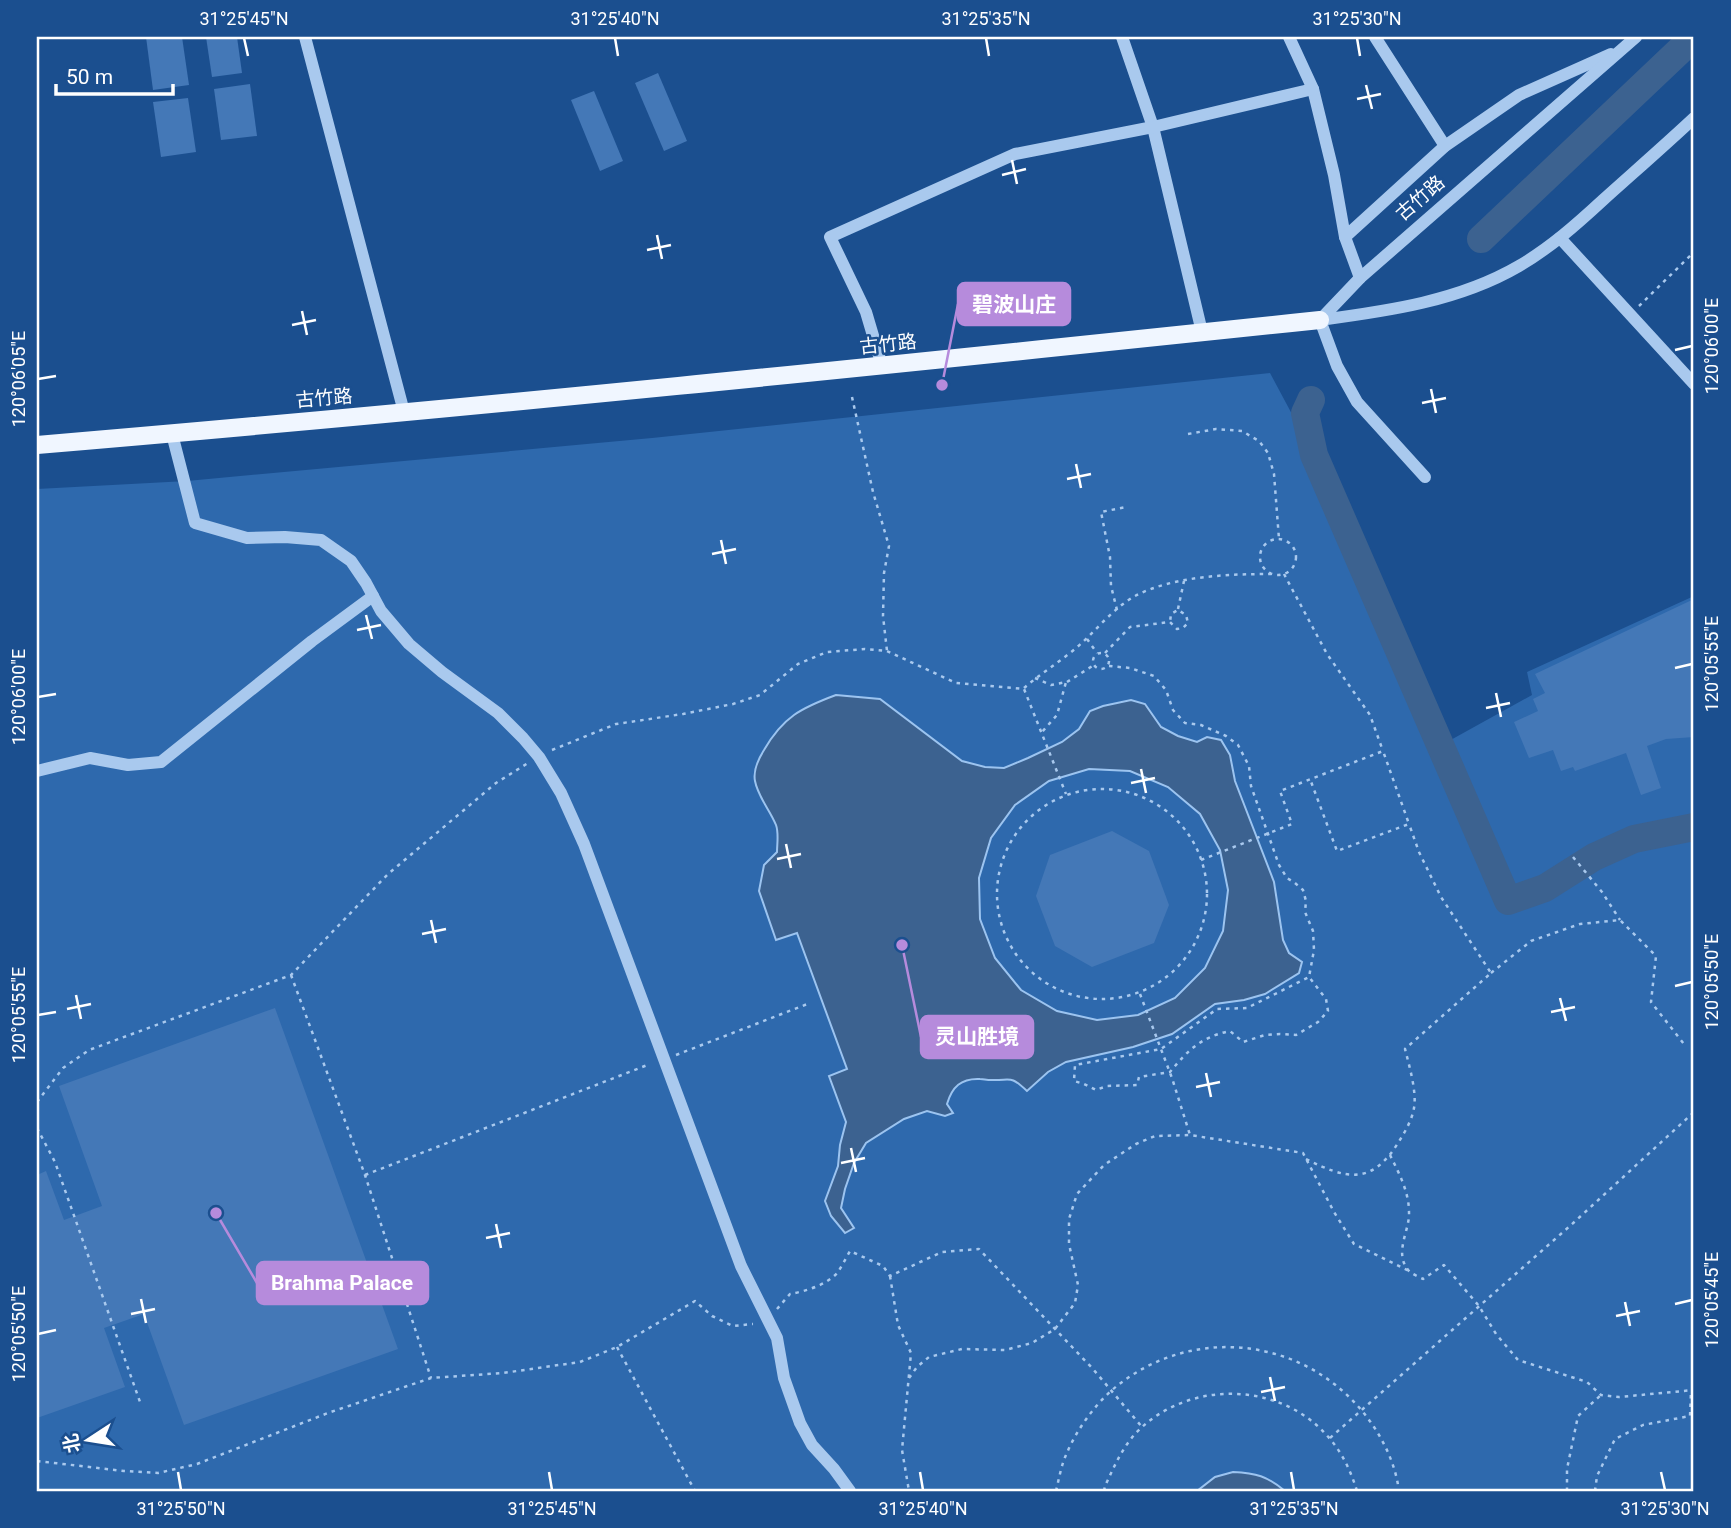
<svg xmlns="http://www.w3.org/2000/svg" width="1731" height="1528" font-family="Roboto,'Noto Sans SC',sans-serif">
	<style>
		.green { fill: #2e69ad }
		.water { fill: #3c6290; stroke: #9cc4f0; stroke-width: 2; fill-rule: evenodd }
		.lines { fill: none; stroke-linecap: round; stroke-linejoin: round }
		.river { stroke: #3c6290; stroke-width: 28 }
		.building { fill: #4478b7 }
		.path { stroke: #a9c9ee; stroke-width: 2.5; stroke-dasharray: 3.5 5; stroke-linecap: butt }
		.minor { stroke: #a9c9ee; stroke-width: 12 }
		.major { stroke: #f0f6ff; stroke-width: 18 }
		.ticks { fill: none; stroke: #fff; stroke-width: 2.5 }
		.labels { text-anchor: middle; dominant-baseline: central; stroke-width: 5; stroke-linejoin: round; paint-order: stroke }
		.street-label { font-size: 19px; fill: #fff; stroke: #1b4f8f }
		.leader { fill: none; stroke: #b68bdc; stroke-width: 2.5 }
		.callout-dot { fill: #b68bdc; stroke: #1b4f8f; stroke-width: 2.5 }
		.callout { fill: #b68bdc; stroke: #b68bdc; stroke-width: 2.5 }
		.callout-label { font-size: 21px; text-anchor: middle; font-weight: bold; fill: #fff }
		.neatline { fill: none; stroke: #fff; stroke-width: 2.5 }
		.ticks-label { font-size: 18px; text-anchor: middle; fill: #fff }
	</style>
	<rect width="100%" height="100%" fill="#1b4f8f"/>
	<path class="green" d="M 1270,373 L 1301,431 L 1438,747 L 1532,695 L 1527,672 L 1694,596 L 1694,1491 L 37,1491 L 37,489 L 187,481 L 652,438 Z"/>
	<g class="water">
		<path d="M 836,695 L 880,699 L 962,761 L 985,767 L 1004,768 L 1028,758 L 1062,742 L 1079,729 L 1090,711 L 1103,706 L 1131,700 L 1145,704 L 1161,727 L 1178,736 L 1197,742 L 1207,737 L 1221,740 L 1230,755 L 1235,781 L 1274,882 L 1283,940 L 1289,953 L 1302,962 L 1299,973 L 1265,994 L 1244,1000 L 1215,1004 L 1172,1034 L 1133,1047 L 1066,1062 L 1048,1072 L 1027,1091 C 1009,1074 1011,1081 991,1080 C 987,1080 983,1079 980,1079 C 961,1078 952,1087 947,1104 L 953,1113 L 945,1116 L 927,1111 L 904,1119 L 866,1143 L 854,1163 L 845,1189 L 841,1208 L 854,1228 L 845,1233 L 831,1216 L 825,1201 L 838,1166 L 840,1145 L 846,1122 L 829,1076 L 847,1069 L 797,933 L 776,940 L 759,891 L 764,865 L 777,852 C 777,844 779,833 776,825 C 770,810 758,797 755,781 C 753,771 759,758 764,750 C 783,717 801,708 836,695 ZM 1089,769 L 1130,771 L 1168,787 L 1200,814 L 1220,850 L 1228,890 L 1223,931 L 1205,968 L 1175,998 L 1138,1015 L 1097,1020 L 1057,1011 L 1021,990 L 995,958 L 980,919 L 979,878 L 991,838 L 1015,805 L 1049,781 Z"/>
		<path d="M 1233,1472 C 1256,1473 1267,1476 1285,1491 L 1197,1491 L 1215,1477 Z"/>
	</g>
	<g class="lines">
		<g class="river">
			<path d="M 1481,239 L 1694,37"/>
			<path d="M 1311,400 L 1305,413 L 1314,455 L 1508,901 L 1545,888 L 1594,857 L 1634,839 L 1694,827"/>
		</g>
	</g>
	<g class="building">
		<path d="M 146,37 L 182,37 L 189,85 L 153,90 Z"/>
		<path d="M 206,37 L 237,37 L 242,73 L 212,77 Z"/>
		<path d="M 658,73 L 687,141 L 664,151 L 635,83 Z"/>
		<path d="M 250,84 L 257,136 L 221,140 L 214,89 Z"/>
		<path d="M 594,91 L 623,161 L 600,171 L 571,100 Z"/>
		<path d="M 188,98 L 196,152 L 161,157 L 153,102 Z"/>
		<path d="M 1694,599 L 1694,737 L 1666,739 L 1647,746 L 1661,788 L 1641,795 L 1626,753 L 1575,771 L 1573,767 L 1561,771 L 1553,750 L 1529,758 L 1514,722 L 1538,711 L 1533,699 L 1545,693 L 1535,674 Z"/>
		<path d="M 1112,831 L 1149,851 L 1169,905 L 1154,943 L 1092,967 L 1055,946 L 1036,896 L 1050,855 Z"/>
		<path d="M 275,1008 L 398,1349 L 184,1425 L 144,1314 L 104,1328 L 125,1387 L 37,1418 L 37,1175 L 46,1171 L 64,1220 L 102,1206 L 59,1086 Z"/>
	</g>
	<g class="lines">
		<g class="path">
			<path d="M 1639,306 L 1694,252"/>
			<path d="M 852,397 L 873,492 L 889,546 L 884,573 L 883,616 L 887,651"/>
			<path d="M 1188,434 L 1216,429 L 1242,431 L 1259,441 L 1268,453 L 1274,474 L 1279,539"/>
			<circle cx="1278" cy="557" r="18"/>
			<path d="M 1284,574 L 1327,654 L 1370,715 L 1383,751"/>
			<path d="M 1178,609 L 1184,581"/>
			<path d="M 1117,610 L 1111,586 L 1110,557 L 1101,512 L 1126,507"/>
			<path d="M 1087,639 L 1097,653"/>
			<circle cx="1101" cy="661" r="8"/>
			<path d="M 1105,653 L 1130,627 L 1170,622 L 1177,629 L 1183,628 L 1188,623 L 1186,615 L 1178,610 L 1171,614 L 1170,622"/>
			<path d="M 1109,666 L 1130,668 L 1154,676 L 1166,690 L 1173,710 L 1185,723 L 1201,725 L 1226,736 L 1238,745 L 1249,766 L 1251,786 L 1279,865 L 1287,878 L 1295,883 L 1303,890 L 1306,901 L 1305,912 L 1313,931 L 1314,950 L 1309,977 L 1247,1008 L 1217,1009 L 1161,1049 L 1075,1065 L 1074,1081 L 1084,1084 L 1096,1090 L 1107,1086 L 1137,1085 L 1139,1077 L 1170,1072 C 1188,1050 1201,1037 1230,1031 L 1243,1042 L 1265,1035 L 1280,1034 L 1296,1035 L 1318,1022 L 1328,1011 L 1326,999 L 1309,977"/>
			<path d="M 1035,678 L 1051,685 L 1066,682 L 1057,715 L 1042,732"/>
			<path d="M 1067,682 L 1094,665"/>
			<path d="M 1024,688 C 1040,674 1058,663 1075,649 C 1095,632 1112,609 1135,596 C 1173,576 1229,574 1271,574"/>
			<path d="M 552,750 L 616,724 L 683,714 L 733,704 L 760,695 L 798,664 L 827,652 L 865,649 L 887,651 L 956,683 L 1024,689 L 1066,794"/>
			<circle cx="1102" cy="894" r="105"/>
			<path d="M 1573,857 L 1602,892 L 1620,920"/>
			<path d="M 1201,860 L 1292,824 L 1280,791 L 1383,751 L 1409,824 L 1337,851 L 1310,779"/>
			<path d="M 1491,973 L 1531,941 L 1580,924 L 1620,920 L 1656,956 L 1651,1002 L 1684,1044"/>
			<path d="M 291,975 L 365,1175 L 431,1378"/>
			<path d="M 1140,994 L 1172,1078 L 1190,1135 L 1303,1153 L 1334,1212 L 1354,1244 L 1409,1271"/>
			<path d="M 676,1055 L 810,1003"/>
			<path d="M 37,1102 L 63,1068 L 89,1050 L 291,975 L 388,874 L 496,783 L 528,763"/>
			<path d="M 37,1128 L 55,1162 L 140,1402"/>
			<path d="M 1390,1155 C 1399,1173 1409,1192 1409,1212 C 1410,1231 1393,1253 1409,1271 C 1412,1274 1419,1277 1423,1279 L 1444,1265 L 1479,1306 L 1496,1334 L 1518,1360 L 1587,1382 L 1601,1395 L 1619,1397 L 1694,1390"/>
			<path d="M 1306,1159 C 1346,1179 1371,1186 1398,1143 C 1405,1132 1412,1120 1414,1108 C 1417,1092 1409,1065 1405,1049 L 1491,973 L 1441,897 L 1419,852 L 1409,824"/>
			<path d="M 365,1175 L 650,1064"/>
			<path d="M 890,1276 L 898,1325 L 911,1353 L 902,1450 L 909,1491"/>
			<path d="M 777,1309 L 790,1294 C 806,1291 827,1285 838,1272 C 842,1266 846,1258 850,1251 L 883,1266 L 890,1276 L 942,1252 L 979,1249 L 1093,1369 L 1142,1427"/>
			<path d="M 617,1347 L 695,1491"/>
			<path d="M 909,1378 L 917,1367 L 929,1357 L 962,1349 L 1005,1350 L 1032,1343 L 1055,1329 L 1075,1303 L 1078,1285 L 1069,1244 L 1069,1219 L 1077,1194 L 1104,1165 L 1136,1144 L 1155,1136 L 1190,1135"/>
			<path d="M 1330,1438 L 1571,1225 L 1694,1112"/>
			<path d="M 37,1461 L 124,1471 L 158,1473 L 197,1464 L 328,1413 L 431,1378 L 503,1373 L 580,1362 L 617,1347 L 695,1301 L 712,1316 L 733,1326 L 753,1324"/>
			<path d="M 1056,1491 C 1059,1479 1061,1466 1066,1455 C 1076,1431 1093,1407 1112,1390 C 1194,1320 1315,1338 1374,1427 C 1387,1447 1396,1468 1399,1491"/>
			<path d="M 1104,1491 L 1105,1486 C 1115,1465 1124,1443 1142,1427 C 1195,1379 1284,1383 1330,1439 C 1343,1454 1351,1472 1357,1491"/>
			<path d="M 1567,1491 L 1567,1469 L 1578,1416 L 1601,1395"/>
			<path d="M 1595,1491 L 1597,1476 L 1615,1439 L 1643,1425 L 1690,1416 L 1691,1391"/>
		</g>
		<g class="minor">
			<path d="M 305,37 L 404,412"/>
			<path d="M 1122,37 L 1153,127 L 1202,332"/>
			<path d="M 1289,37 L 1313,89 L 1334,175 L 1345,237"/>
			<path d="M 1375,37 L 1445,146"/>
			<path d="M 1560,238 L 1694,384"/>
			<path d="M 1360,278 L 1345,237 L 1445,146 L 1519,95 L 1611,54"/>
			<path d="M 1320,320 C 1388,311 1459,301 1519,266 C 1550,248 1577,224 1603,200 C 1633,173 1664,146 1694,118"/>
			<path d="M 1320,320 L 1360,278 L 1636,37"/>
			<path d="M 1320,320 L 1337,366 L 1357,402 L 1425,477"/>
			<path d="M 882,366 L 866,312 L 830,237 L 1015,154 L 1153,127 L 1313,89"/>
			<path d="M 172,434 L 195,523 L 247,538 L 285,537 L 321,540 L 351,561 L 366,583 L 381,611 L 409,644 L 442,672 L 498,713 L 523,738 L 539,757 L 561,793 L 584,844 L 741,1266 L 777,1338 L 784,1378 L 800,1423 L 812,1445 L 834,1469 L 850,1491"/>
			<path d="M 37,771 L 90,758 L 128,765 L 161,762 L 312,641 L 373,596"/>
		</g>
		<path class="major" d="M 37,445 C 465,409 892,365 1320,320"/>
	</g>
	<path class="ticks" d="M 244,38 L 248,56M 615,38 L 618,56M 986,38 L 989,56M 1357,38 L 1360,56M 1366,85 L 1372,109M 1357,99 L 1381,94M 1012,160 L 1017,184M 1002,175 L 1026,169M 657,235 L 662,259M 647,250 L 671,245M 302,311 L 307,335M 292,325 L 316,320M 1675,350 L 1692,346M 38,379 L 56,376M 1431,389 L 1436,413M 1422,403 L 1446,398M 1076,464 L 1081,488M 1067,479 L 1091,474M 721,540 L 726,564M 712,554 L 736,549M 366,615 L 372,639M 357,630 L 381,625M 1675,668 L 1692,664M 1496,693 L 1501,717M 38,697 L 56,694M 1486,708 L 1510,703M 1141,769 L 1146,793M 1131,783 L 1155,778M 786,844 L 791,868M 777,859 L 801,854M 431,920 L 436,943M 422,934 L 446,929M 1675,986 L 1692,982M 76,995 L 81,1019M 1560,998 L 1566,1021M 67,1009 L 91,1004M 1551,1012 L 1575,1007M 38,1015 L 56,1012M 1206,1073 L 1211,1097M 1196,1087 L 1220,1082M 851,1148 L 856,1172M 841,1163 L 865,1158M 496,1224 L 501,1248M 486,1238 L 510,1233M 141,1299 L 146,1323M 1625,1302 L 1630,1326M 1675,1304 L 1692,1300M 131,1314 L 155,1309M 1616,1316 L 1640,1311M 38,1334 L 56,1330M 1270,1377 L 1275,1401M 1261,1392 L 1285,1387M 178,1472 L 181,1490M 549,1472 L 552,1490M 920,1472 L 923,1490M 1291,1472 L 1294,1490M 1661,1472 L 1665,1490"/>
	<g class="labels">
		<g class="street-label">
			<text transform="translate(1420 198) rotate(-41)">古竹路</text>
			<text transform="translate(888 344) rotate(-6)">古竹路</text>
			<text transform="translate(324 398) rotate(-5)">古竹路</text>
		</g>
	</g>
	<path class="leader" d="M942 385L958 304M902 945L921 1037M216 1213L257 1283"/>
	<g class="callout-dot">
		<circle cx="942" cy="385" r="7"/>
		<circle cx="902" cy="945" r="7"/>
		<circle cx="216" cy="1213" r="7"/>
	</g>
	<g class="callout">
		<rect x="958" y="283" width="112" height="42" rx="7"/>
		<rect x="921" y="1016" width="112" height="42" rx="7"/>
		<rect x="257" y="1262" width="171" height="42" rx="7"/>
	</g>
	<g class="callout-label">
		<text x="1014" y="312">碧波山庄</text>
		<text x="977" y="1044">灵山胜境</text>
		<text x="342" y="1290">Brahma Palace</text>
	</g>
	<rect width="1731" height="1528" fill="none" stroke="#1b4f8f" stroke-width="77"/>
	<g transform="translate(88 1440) rotate(258)" stroke="#1b4f8f" stroke-width="5" paint-order="stroke">
	<path d="M0-5L12 26L0 18L-12 26Z" fill="#ffffff"/>
	<text y="-10" font-size="19" font-weight="bold" text-anchor="middle" fill="#ffffff">北</text>
	</g>
	<path d="M56 84v10h117v-10" fill="none" stroke="#ffffff" stroke-width="3.5"/>
	<text x="66" y="84" font-size="21" fill="#ffffff" stroke="#1b4f8f" stroke-width="5" paint-order="stroke">50 m</text>
	<rect x="38" y="38" width="1654" height="1452" class="neatline"/>
	<g class="ticks-label">
		<text x="244" y="25">31°25'45"N</text>
		<text x="615" y="25">31°25'40"N</text>
		<text x="986" y="25">31°25'35"N</text>
		<text x="1357" y="25">31°25'30"N</text>
		<text transform="translate(1712 346) rotate(-90)" y="6">120°06'00"E</text>
		<text transform="translate(19 379) rotate(-90)" y="6">120°06'05"E</text>
		<text transform="translate(1712 664) rotate(-90)" y="6">120°05'55"E</text>
		<text transform="translate(19 697) rotate(-90)" y="6">120°06'00"E</text>
		<text transform="translate(1712 982) rotate(-90)" y="6">120°05'50"E</text>
		<text transform="translate(19 1015) rotate(-90)" y="6">120°05'55"E</text>
		<text transform="translate(1712 1300) rotate(-90)" y="6">120°05'45"E</text>
		<text transform="translate(19 1334) rotate(-90)" y="6">120°05'50"E</text>
		<text x="181" y="1515">31°25'50"N</text>
		<text x="552" y="1515">31°25'45"N</text>
		<text x="923" y="1515">31°25'40"N</text>
		<text x="1294" y="1515">31°25'35"N</text>
		<text x="1665" y="1515">31°25'30"N</text>
	</g>
</svg>
